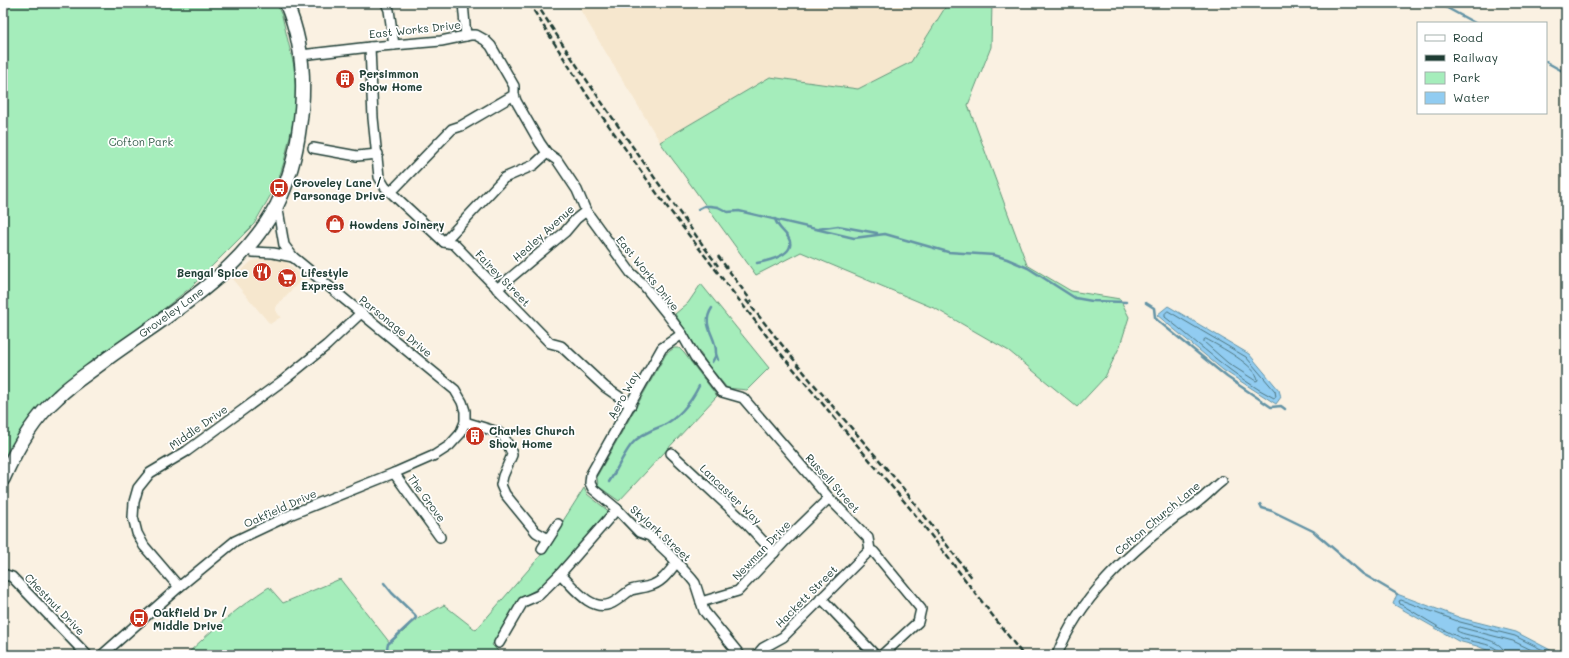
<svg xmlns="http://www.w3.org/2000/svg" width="1569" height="658" font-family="Mali,sans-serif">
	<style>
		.built { fill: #f6e7ce }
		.green { fill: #a5edbb; stroke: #629578 }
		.water { fill: #91ccf1; stroke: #6393a5 }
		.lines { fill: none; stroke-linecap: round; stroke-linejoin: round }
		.shore { stroke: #4d7680; stroke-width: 1 }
		.stream { stroke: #6393a5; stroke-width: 2.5 }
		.minor-casing { stroke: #1f3d34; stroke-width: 12 }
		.secondary-casing { stroke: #1f3d34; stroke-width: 16 }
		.minor { stroke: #fff; stroke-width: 9 }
		.secondary { stroke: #fff; stroke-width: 13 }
		.rail { stroke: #1f3d34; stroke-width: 2.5; stroke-dasharray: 6 3; stroke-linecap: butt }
		.labels { text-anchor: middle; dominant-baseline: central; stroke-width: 3.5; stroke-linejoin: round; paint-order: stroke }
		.street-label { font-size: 11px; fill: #1f3d34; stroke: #fff }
		.poi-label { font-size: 11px; font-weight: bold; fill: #1f3d34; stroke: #fff; text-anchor: start }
		.park-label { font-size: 11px; fill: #3a604f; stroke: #fff }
	</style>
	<rect width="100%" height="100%" fill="#faf1e2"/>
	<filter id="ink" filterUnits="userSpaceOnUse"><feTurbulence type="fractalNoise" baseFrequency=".025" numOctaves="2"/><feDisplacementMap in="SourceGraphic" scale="8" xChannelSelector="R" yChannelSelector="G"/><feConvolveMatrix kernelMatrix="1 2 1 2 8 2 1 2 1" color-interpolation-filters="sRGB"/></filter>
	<g filter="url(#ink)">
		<g class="built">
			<path d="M 576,3 L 948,3 L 911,62 L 858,89 L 770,77 L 660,142 Z"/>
			<path d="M 264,259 L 284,260 L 304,277 L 276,306 L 276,312 L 281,317 L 270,324 L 232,279 L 252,261 Z"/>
		</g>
		<g class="green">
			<path d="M 3,3 L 276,3 L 282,16 L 294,66 L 297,105 L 284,162 L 277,184 L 254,224 L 190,288 L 62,389 L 3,467 Z"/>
			<path d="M 948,3 L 992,3 L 991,47 L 968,105 L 1027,265 L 1071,291 L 1120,299 L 1129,317 L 1120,346 L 1105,377 L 1077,407 L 1009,351 L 936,309 L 801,252 L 756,275 L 660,142 L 770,77 L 858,89 L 911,62 Z"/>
			<path d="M 701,284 L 769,368 L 747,390 L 727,388 L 708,365 L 675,314 L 688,303 Z"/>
			<path d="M 674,348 L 679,348 L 684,353 L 717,396 L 619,501 L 598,486 L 597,476 L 666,354 Z"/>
			<path d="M 584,488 L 587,494 L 611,513 L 542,586 L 521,598 L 492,645 L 502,655 L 186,655 C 212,630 238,607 269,587 L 283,603 L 340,579 L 390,643 L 419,618 L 444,605 L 476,630 L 542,554 Z"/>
		</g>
		<g class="water">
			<path d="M 1168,306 L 1249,354 L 1279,390 L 1281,397 L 1276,404 L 1223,370 L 1157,315 Z"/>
			<path d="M 1397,594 L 1461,618 L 1516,632 L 1560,655 L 1499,655 L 1477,646 L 1458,641 L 1393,604 Z"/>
		</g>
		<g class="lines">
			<g class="shore">
				<path d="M 1168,311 L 1246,357 L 1275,391 L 1276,397 L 1274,398 C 1233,377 1201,345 1165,317 L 1165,314 Z"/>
				<path d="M 1206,339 C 1219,346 1257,366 1258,380 L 1256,381 L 1228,363 L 1204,342 L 1204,340 Z"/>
				<path d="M 1500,655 L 1499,651 C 1489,642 1472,643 1459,637 C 1439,629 1418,614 1400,604 L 1399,601 L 1401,600 L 1460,622 L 1515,636 L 1553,655"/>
				<path d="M 1505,655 C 1504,637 1469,638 1457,631 L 1457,628 L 1459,627 L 1513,641 L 1542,655"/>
			</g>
			<g class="stream">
				<path d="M 1438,3 L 1475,23"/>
				<path d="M 1546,62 L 1566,73"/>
				<path d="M 698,209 L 704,206 L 710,206 L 718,207 L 728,212 L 739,211 L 854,238 L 885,234 L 948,252 L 994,255 L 1007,259 L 1028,268 L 1075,298 L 1092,301 L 1126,302"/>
				<path d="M 818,229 L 838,226 L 877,233"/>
				<path d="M 757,263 C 768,261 799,254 788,237 C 783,230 778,228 775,219"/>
				<path d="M 1146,303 L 1154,308 L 1155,317 L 1157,320 L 1227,377 L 1271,407 L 1281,406 L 1285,409"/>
				<path d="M 712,308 C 700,326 717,336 716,353 C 716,356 714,359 712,362"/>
				<path d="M 716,354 L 718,360"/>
				<path d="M 609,482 C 617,470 622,457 631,445 C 638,436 651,430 662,426 C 678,418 691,402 699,386"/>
				<path d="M 1260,504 L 1262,508 L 1272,511 L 1313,531 L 1363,574 L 1397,594"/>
				<path d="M 384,583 L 392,593 L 415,615 L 416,618 L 388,644 L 387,649"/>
			</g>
			<g class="minor-casing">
				<g id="minor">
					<path d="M 386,3 L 389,10 L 394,45"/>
					<path d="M 463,3 L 466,36"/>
					<path d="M 370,47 L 373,118 L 379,177 L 385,187 L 444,242 L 454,244 L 550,343 L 561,346 L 605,387 L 631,405"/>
					<path d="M 301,55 L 370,47 L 441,41 L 470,35 L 476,35 L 485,40 L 491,46 L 514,86 L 514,95 L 516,101 L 540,143 L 547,153 L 557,160 L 577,190 L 586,211 L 631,273 L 642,283 L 667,314 L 682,334 L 695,357 L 722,392 L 743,398 L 829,498 L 868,538 L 870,550 L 874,552 L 921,609 L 918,622 L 882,655"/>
					<path d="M 313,148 L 357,156 L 378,154"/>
					<path d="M 391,192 L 452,129 L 461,126 L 514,95"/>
					<path d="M 444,242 L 504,178 L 534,165 L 547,153"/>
					<path d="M 247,248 L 253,252 L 273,253 L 293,257"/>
					<path d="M 497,289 L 565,232 L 576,219 L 586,211"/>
					<path d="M 465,422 L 498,432 L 504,437 L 511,451 L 512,455 L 503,476 L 501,485 L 505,494 L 536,532 L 548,539"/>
					<path d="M 671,453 L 746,523 L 774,553"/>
					<path d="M 394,473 L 440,537"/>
					<path d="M 617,509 L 639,532 L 650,536 L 669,554 L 691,578 L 695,583 L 704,611 L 740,655"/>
					<path d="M 542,549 L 558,524"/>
					<path d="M 3,574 L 12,577 L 87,655"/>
					<path d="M 560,574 L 617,509 L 593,489 L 590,483 L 591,474 L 662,348 L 682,334"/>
					<path d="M 179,587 L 144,546 L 137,533 L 133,517 L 134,502 L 138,488 L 150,473 L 187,451 L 285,379 L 327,345 L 361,313"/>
					<path d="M 821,598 L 875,655"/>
					<path d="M 701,602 L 738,591 L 786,540 L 829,498"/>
					<path d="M 499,643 L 523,602 L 539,595 L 560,574 C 573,586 590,612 610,604 C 618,601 624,594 631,590 C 637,588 644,588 649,586 C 662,583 669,572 677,562"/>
					<path d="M 102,655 L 179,587 L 235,541 L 292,514 L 394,473 L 435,455 L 449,446 L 460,434 L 465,422 L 465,411 L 462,402 L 455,390 L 293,257 L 284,245 L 277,204"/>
					<path d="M 757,655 L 763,648 L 783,637 L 870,550"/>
					<path d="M 1057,655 C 1079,598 1127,556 1174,518 C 1182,512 1191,508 1199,501 C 1207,495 1214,487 1222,481"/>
				</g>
			</g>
			<g class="secondary-casing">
				<path id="secondary" d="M 3,479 C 16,449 33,419 58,397 C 73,382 92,371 108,358 C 169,314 240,274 277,205 C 288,183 296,154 299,130 C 306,86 304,44 286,3"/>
			</g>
			<use href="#minor" class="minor"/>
			<use href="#secondary" class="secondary"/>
			<g class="rail">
				<path d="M 529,3 L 589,98 L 661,199 L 776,348 L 913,512 L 1023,655"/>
				<path d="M 536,3 C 594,94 655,179 718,266"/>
				<path d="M 718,256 L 752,302"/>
				<path d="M 746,300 L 811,381 L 899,483 L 973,579"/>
			</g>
		</g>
	</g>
	<defs>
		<g id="building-disc" transform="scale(1)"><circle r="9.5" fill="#c8321e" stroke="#fff"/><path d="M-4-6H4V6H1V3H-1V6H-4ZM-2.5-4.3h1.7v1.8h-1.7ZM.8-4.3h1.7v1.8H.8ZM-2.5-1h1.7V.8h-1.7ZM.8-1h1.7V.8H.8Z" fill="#fff"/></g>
		<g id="bus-disc" transform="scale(1)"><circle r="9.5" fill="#c8321e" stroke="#fff"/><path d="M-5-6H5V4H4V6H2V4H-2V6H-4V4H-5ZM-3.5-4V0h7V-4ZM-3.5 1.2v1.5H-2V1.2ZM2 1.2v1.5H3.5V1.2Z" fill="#fff"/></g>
		<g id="shop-disc" transform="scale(1)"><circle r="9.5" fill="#c8321e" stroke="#fff"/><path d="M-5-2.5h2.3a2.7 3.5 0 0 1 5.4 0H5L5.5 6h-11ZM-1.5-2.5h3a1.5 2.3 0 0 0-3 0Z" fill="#fff"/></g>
		<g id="restaurant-disc" transform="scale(1)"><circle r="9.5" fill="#c8321e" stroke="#fff"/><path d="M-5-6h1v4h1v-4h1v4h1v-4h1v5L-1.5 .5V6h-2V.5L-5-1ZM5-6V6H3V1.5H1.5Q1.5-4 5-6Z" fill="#fff"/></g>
		<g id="supermarket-disc" transform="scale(1)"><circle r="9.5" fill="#c8321e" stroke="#fff"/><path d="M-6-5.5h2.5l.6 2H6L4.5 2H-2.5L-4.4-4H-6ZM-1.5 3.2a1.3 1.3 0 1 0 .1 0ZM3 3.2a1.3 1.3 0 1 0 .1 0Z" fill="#fff"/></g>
	</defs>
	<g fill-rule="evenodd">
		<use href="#building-disc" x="345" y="79"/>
		<use href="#bus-disc" x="279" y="188"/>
		<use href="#shop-disc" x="335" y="224"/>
		<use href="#restaurant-disc" x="262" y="272"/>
		<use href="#supermarket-disc" x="287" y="278"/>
		<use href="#building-disc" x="475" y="436"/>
		<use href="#bus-disc" x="139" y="618"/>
	</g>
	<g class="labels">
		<g class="street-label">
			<text transform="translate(415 29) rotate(-6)">East Works Drive</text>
			<text transform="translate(543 233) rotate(-42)">Healey Avenue</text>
			<text transform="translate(648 273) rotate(51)">East Works Drive</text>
			<text transform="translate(503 278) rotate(46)">Fairey Street</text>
			<text transform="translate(171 312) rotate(-36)">Groveley Lane</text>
			<text transform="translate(396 326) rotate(39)">Parsonage Drive</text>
			<text transform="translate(623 395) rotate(-61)">Aero Way</text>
			<text transform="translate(198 427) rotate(-35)">Middle Drive</text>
			<text transform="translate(833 483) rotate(48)">Russell Street</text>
			<text transform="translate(731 494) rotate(44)">Lancaster Way</text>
			<text transform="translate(427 498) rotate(54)">The Grove</text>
			<text transform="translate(280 508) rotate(-24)">Oakfield Drive</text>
			<text transform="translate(1157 518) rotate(-40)">Cofton Church Lane</text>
			<text transform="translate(661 533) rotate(42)">Skylark Street</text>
			<text transform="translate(761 550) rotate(-46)">Newman Drive</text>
			<text transform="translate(806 596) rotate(-45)">Hackett Street</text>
			<text transform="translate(55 604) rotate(46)">Chestnut Drive</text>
		</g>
		<g class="poi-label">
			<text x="359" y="73">Persimmon<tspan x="359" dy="13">Show Home</tspan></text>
			<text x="293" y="182">Groveley Lane /<tspan x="293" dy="13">Parsonage Drive</tspan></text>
			<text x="349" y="224">Howdens Joinery</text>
			<text x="248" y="272" text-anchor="end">Bengal Spice</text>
			<text x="301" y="272">Lifestyle<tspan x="301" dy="13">Express</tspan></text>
			<text x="489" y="430">Charles Church<tspan x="489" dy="13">Show Home</tspan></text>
			<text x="153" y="612">Oakfield Dr /<tspan x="153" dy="13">Middle Drive</tspan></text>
		</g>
		<g class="park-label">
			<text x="141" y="141">Cofton Park</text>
		</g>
	</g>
	<rect width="1569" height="658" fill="none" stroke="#fff" stroke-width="16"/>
	<rect x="8" y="8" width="1553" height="642" fill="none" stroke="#1f3d34" stroke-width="1.5" filter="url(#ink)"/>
	<rect x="1417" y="22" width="130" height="92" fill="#ffffff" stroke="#a5b1ae"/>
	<rect x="1425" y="35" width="20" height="6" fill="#ffffff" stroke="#a5b1ae"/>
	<text x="1453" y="42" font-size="12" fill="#1f3d34">Road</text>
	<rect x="1425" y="55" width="20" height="6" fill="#1f3d34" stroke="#a5b1ae"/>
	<text x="1453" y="62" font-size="12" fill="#1f3d34">Railway</text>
	<rect x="1425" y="72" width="20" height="12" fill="#a5edbb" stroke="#a5b1ae"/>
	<text x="1453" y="82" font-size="12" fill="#1f3d34">Park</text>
	<rect x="1425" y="92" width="20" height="12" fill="#91ccf1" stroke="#a5b1ae"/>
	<text x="1453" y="102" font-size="12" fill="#1f3d34">Water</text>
</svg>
